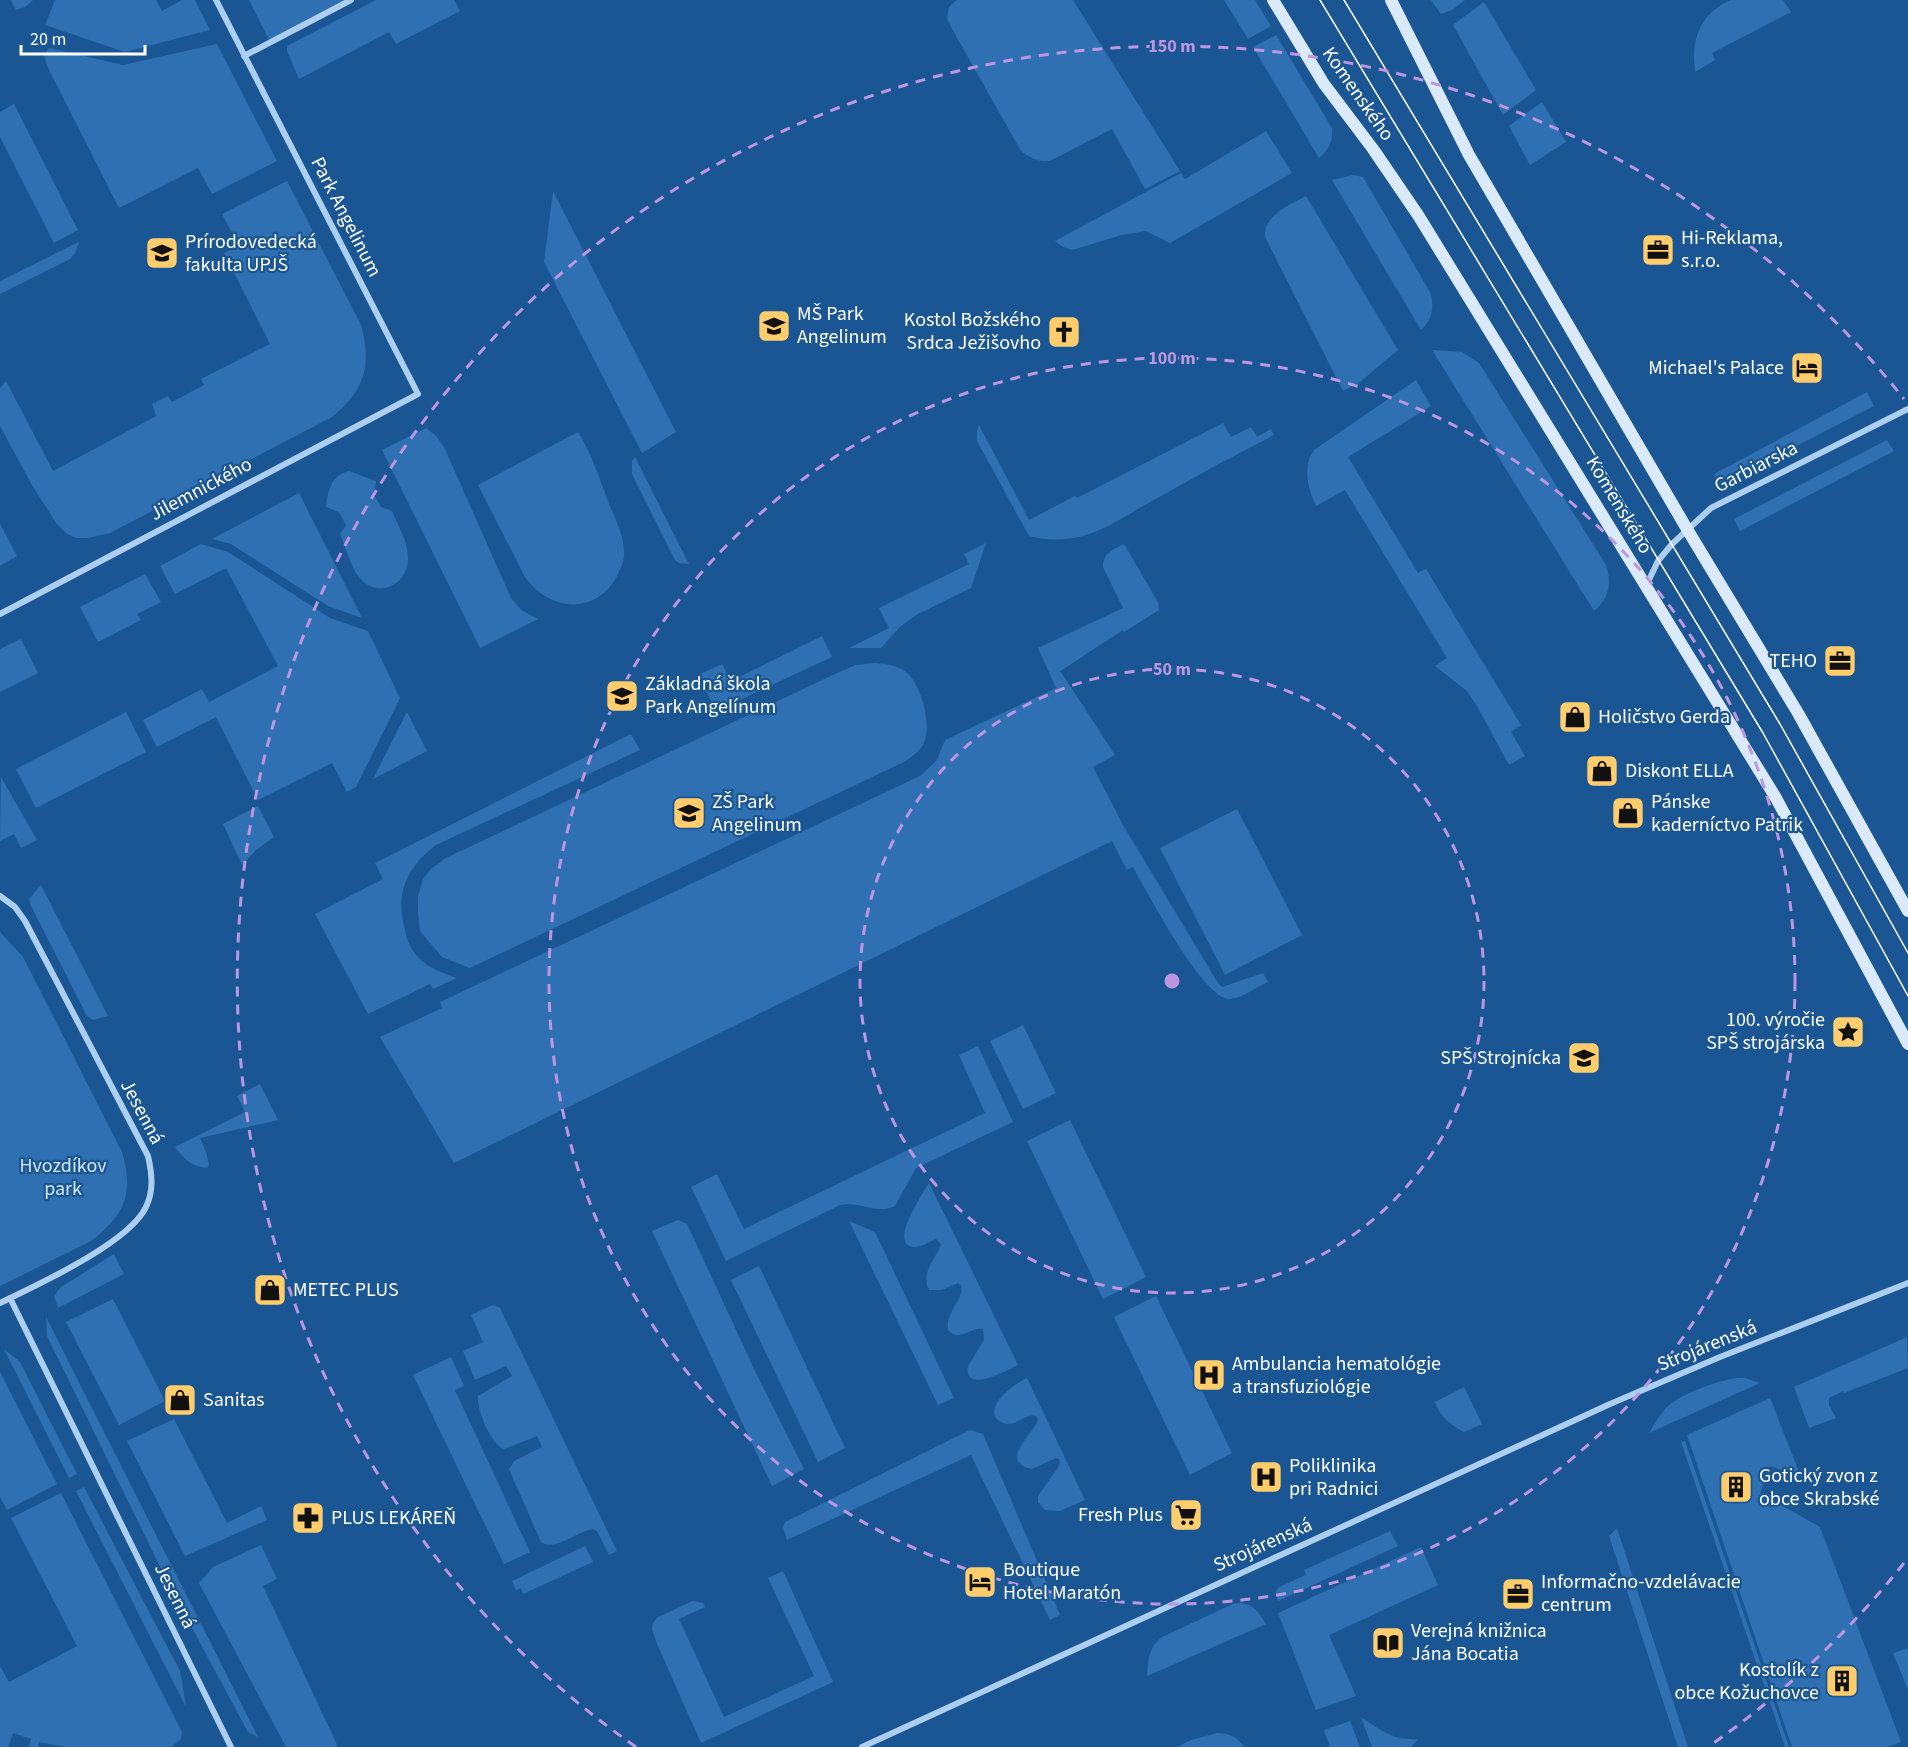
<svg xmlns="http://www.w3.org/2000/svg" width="1908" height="1747" font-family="'Source Sans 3',sans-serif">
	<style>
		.green { fill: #2e70b2 }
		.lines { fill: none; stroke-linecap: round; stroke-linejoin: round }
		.street { stroke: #acceef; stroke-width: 6 }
		.secondary { stroke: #daeafb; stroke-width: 12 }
		.tram { stroke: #fff; stroke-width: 1.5 }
		.ring { fill: none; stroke: #bd96df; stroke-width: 3; stroke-dasharray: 10 8 }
		.labels { text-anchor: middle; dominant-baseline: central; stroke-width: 4.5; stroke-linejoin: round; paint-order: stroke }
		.street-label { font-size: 20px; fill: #fff; stroke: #1b5694 }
		.poi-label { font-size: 20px; fill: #fff; stroke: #1b5694; text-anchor: start }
		.park-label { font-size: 20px; fill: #d3e7fb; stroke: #1b5694 }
		.centre { fill: #bd96df; stroke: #1b5694; stroke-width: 3 }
		.ring-label { font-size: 18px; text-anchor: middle; font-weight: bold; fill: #bd96df; stroke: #1b5694; stroke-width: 4.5; stroke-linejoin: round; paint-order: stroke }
	</style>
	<rect width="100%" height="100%" fill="#1b5694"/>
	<g class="green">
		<path d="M 11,0 L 33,0 L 25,7 L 16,10 Z"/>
		<path d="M 55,0 L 156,0 L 162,11 L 182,0 L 195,0 L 210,30 L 125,52 L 45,25 Z"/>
		<path d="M 249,0 L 351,0 L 270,42 Z"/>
		<path d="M 376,0 L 454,0 L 460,11 L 396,44 L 389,32 L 299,79 L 287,51 L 287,46 Z"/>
		<path d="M 957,0 L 1073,0 L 1180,171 L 1145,189 L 1112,129 L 1050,161 C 1037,162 1031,158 1021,151 L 951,27 L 947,18 L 949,7 Z"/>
		<path d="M 1224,0 L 1255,0 L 1271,26 L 1248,39 Z"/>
		<path d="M 1431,0 L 1465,0 L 1452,10 L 1441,14 Z"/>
		<path d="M 1731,0 L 1783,0 L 1791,12 L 1712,53 L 1715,60 L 1695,72 C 1691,40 1699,14 1731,0 Z"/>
		<path d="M 1484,2 L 1536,90 L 1503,115 L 1453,25 Z"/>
		<path d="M 1276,35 L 1332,128 C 1333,140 1329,150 1319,158 L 1253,47 Z"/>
		<path d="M 217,44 L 277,161 L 212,194 L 198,168 L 119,208 L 48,68 L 44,55 L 49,48 L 123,65 Z"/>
		<path d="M 1542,102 L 1566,142 L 1530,165 L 1509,126 Z"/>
		<path d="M 14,104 L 78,230 L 54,243 L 0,137 L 0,112 Z"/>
		<path d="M 1266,131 L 1292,173 L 1170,243 L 1146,231 L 1122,235 L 1072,250 L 1063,247 L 1055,241 L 1181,173 L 1185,179 Z"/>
		<path d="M 1353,175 L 1363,177 L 1431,294 C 1434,308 1432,320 1421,330 L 1332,180 Z"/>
		<path d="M 287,181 L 361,325 C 372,365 365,390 332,417 L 110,533 L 88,538 L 76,538 L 66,533 L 57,524 L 33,487 L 0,426 L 0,388 L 6,381 L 53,471 L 156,416 L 152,404 L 168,396 L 172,402 L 204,385 L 201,379 L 270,344 L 224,253 L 239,245 L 222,214 Z"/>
		<path d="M 553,191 L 676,432 L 642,453 L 544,262 Z"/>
		<path d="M 1306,196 L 1398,350 L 1360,382 L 1343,391 L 1265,237 C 1263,215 1290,205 1306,196 Z"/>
		<path d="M 79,242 L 75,253 L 70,259 L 0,294 L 0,281 Z"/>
		<path d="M 1432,350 L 1462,352 L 1479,363 L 1606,565 C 1612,583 1609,599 1594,611 Z"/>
		<path d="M 1416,380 L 1431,406 L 1348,457 L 1418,573 L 1426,569 L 1521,725 L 1511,732 L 1525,756 L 1509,765 L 1477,706 L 1467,691 L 1435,666 L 1447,658 L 1345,490 L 1316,506 C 1308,489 1302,467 1314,450 Z"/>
		<path d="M 1867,392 L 1874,406 L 1719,486 L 1714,474 Z"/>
		<path d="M 1223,423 L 1231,437 L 1251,427 L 1257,437 L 1271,429 L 1274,435 C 1236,455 1198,475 1161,496 C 1136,509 1111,528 1083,536 C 1067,540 1045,541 1029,536 L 977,441 L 977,431 L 979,425 L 1029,520 L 1075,496 L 1077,498 Z"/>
		<path d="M 426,428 L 436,436 L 444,447 L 511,598 L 521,610 L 538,619 L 480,648 L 382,450 Z"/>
		<path d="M 578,432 C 592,454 600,480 609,504 C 615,518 624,536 624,552 C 625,559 621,567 618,574 C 597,616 550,612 525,577 L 478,485 Z"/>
		<path d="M 1887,440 L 1894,451 L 1740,531 L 1734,519 Z"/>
		<path d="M 635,457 L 689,564 L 679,563 L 675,560 L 632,474 L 632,461 Z"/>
		<path d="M 349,471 L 376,481 L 374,495 L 381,507 L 392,511 C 398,526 409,543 408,560 C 407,586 376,599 359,577 C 350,566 346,547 340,534 L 346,525 L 339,512 L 326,507 C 328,491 331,475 349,471 Z"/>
		<path d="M 299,493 L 362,618 L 328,606 L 231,544 L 212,539 Z"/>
		<path d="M 0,524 L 17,556 L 0,566 Z"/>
		<path d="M 986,543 L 971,588 L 916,615 L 900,627 L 881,648 L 849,648 L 889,628 L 879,608 L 969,564 L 964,554 Z"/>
		<path d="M 201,544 L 228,552 L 330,618 L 368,631 L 400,698 L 356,787 L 347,792 L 332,763 L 258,800 L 216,717 L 157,747 L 143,720 L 202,689 L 209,702 L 278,666 L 226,568 L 175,594 L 160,566 Z"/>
		<path d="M 1124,544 L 1158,602 L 1159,610 L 1124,632 L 1123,630 L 1059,672 L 1061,672 L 1115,755 L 1093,767 L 1123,825 L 1218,983 L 1222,987 L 1263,973 L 1268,982 C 1256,987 1243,998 1230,999 C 1204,1001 1146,890 1133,867 L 1127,870 L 1112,841 L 454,1163 L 380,1037 L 442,1008 L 440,1002 L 920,776 L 937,760 L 945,740 L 1056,688 L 1038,648 L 1123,608 L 1103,567 C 1103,553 1112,550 1124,544 Z"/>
		<path d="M 145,574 L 161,602 L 137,614 L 141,620 L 98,642 L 80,607 Z"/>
		<path d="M 822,636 L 832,657 L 716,711 L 698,675 L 722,664 L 731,681 Z"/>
		<path d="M 21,639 L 38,673 L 0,692 L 0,649 Z"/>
		<path d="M 875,663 C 886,664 898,665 907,673 C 921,685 931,722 925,740 C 922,750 914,755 906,761 L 470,968 L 442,957 L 420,931 L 418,914 L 418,897 L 423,879 L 431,869 L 446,858 L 837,673 L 856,665 Z"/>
		<path d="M 126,712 L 146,752 L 36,808 L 16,769 Z"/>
		<path d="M 407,712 L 427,751 L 373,779 Z"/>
		<path d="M 631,734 L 640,750 L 436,845 C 406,868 395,894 405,930 C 407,941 411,950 420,959 C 430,969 443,973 457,978 L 433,989 L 430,984 L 368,1014 L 315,914 L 383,879 L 375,863 Z"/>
		<path d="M 1,777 L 37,840 L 21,848 L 14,834 L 0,841 Z"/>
		<path d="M 258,806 L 274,837 L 256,850 L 242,865 L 223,824 Z"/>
		<path d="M 1237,809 L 1302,935 L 1225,975 L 1160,848 Z"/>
		<path d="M 41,885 L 108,1016 L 93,1020 L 87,1016 L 31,906 L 29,899 Z"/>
		<path d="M 0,932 L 23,957 L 122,1152 C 134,1193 125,1215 91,1241 L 0,1286 Z"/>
		<path d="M 1023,1025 L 1056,1093 L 1023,1109 L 990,1041 Z"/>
		<path d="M 978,1046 L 1013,1122 L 916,1168 L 895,1206 C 875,1215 862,1201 840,1205 L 726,1261 L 691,1187 L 717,1174 L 744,1229 L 985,1113 L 959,1055 Z"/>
		<path d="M 260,1084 L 278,1120 L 200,1138 L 206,1152 L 209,1165 L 207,1168 C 191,1166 185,1160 175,1147 L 245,1112 L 237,1096 Z"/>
		<path d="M 1070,1120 L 1146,1277 L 1103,1299 L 1027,1141 Z"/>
		<path d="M 929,1183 L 1018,1365 C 1008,1370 963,1395 968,1366 L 984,1340 L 983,1329 C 969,1327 960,1343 948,1330 C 945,1312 964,1301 961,1285 L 958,1283 L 942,1290 L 929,1290 C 920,1273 936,1259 941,1244 L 936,1239 C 929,1242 921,1247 914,1247 C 887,1246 924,1191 929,1183 Z"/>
		<path d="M 678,1220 L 687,1224 L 756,1373 L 804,1469 L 772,1486 L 652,1231 Z"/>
		<path d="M 849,1221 L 875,1232 L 954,1398 L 938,1405 Z"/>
		<path d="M 114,1254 L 124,1274 L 58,1308 L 54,1296 L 61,1287 Z"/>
		<path d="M 759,1266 L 845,1448 L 818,1462 L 731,1280 Z"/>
		<path d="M 1156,1296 L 1232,1453 L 1190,1475 L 1114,1317 Z"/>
		<path d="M 113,1299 L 165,1401 L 119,1425 L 66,1322 Z"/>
		<path d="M 493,1305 L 500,1308 L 617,1551 L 609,1555 L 597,1531 L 593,1529 C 577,1531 556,1552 541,1542 L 509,1469 L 514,1461 L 542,1447 L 537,1436 L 504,1449 C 491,1445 476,1408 478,1396 L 512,1376 L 506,1366 L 475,1380 L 463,1351 L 483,1342 L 471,1315 Z"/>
		<path d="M 46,1317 L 258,1737 L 248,1732 L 169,1585 L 47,1336 Z"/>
		<path d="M 1907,1337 L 1908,1368 L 1844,1393 L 1843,1391 L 1829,1398 L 1829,1405 L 1836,1418 L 1809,1428 L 1794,1387 Z"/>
		<path d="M 4,1349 L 20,1362 L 77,1474 L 69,1478 Z"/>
		<path d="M 451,1357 L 464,1386 L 455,1390 L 530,1552 L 504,1564 L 413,1375 Z"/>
		<path d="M 0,1372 L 57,1484 L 7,1510 L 0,1497 Z"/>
		<path d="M 1027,1378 L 1085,1500 L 1060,1511 L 1045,1510 L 1038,1502 L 1038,1496 L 1059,1466 L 1060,1463 L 1059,1459 L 1056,1458 L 1032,1469 C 996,1461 1036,1433 1038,1419 L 1036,1416 C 1024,1412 1014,1430 1001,1422 C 979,1410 1015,1383 1027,1378 Z"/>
		<path d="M 1736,1378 L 1745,1378 L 1760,1383 L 1649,1433 C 1654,1425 1659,1416 1665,1409 C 1679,1394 1717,1381 1736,1378 Z"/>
		<path d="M 1464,1387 L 1482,1424 L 1464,1432 C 1451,1425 1439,1416 1435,1402 Z"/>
		<path d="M 1770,1398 L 1801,1477 L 1770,1466 L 1760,1493 L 1820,1527 L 1901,1742 L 1888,1747 L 1792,1747 L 1687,1435 Z"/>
		<path d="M 174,1419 L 227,1523 L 261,1506 L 267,1520 L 185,1556 L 127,1441 Z"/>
		<path d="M 970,1430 L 983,1434 L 1060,1615 L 1050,1620 L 971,1455 L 787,1540 L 783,1527 L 785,1522 Z"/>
		<path d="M 1685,1441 L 1789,1747 L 1785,1747 L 1681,1442 Z"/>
		<path d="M 84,1487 L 180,1671 L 186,1707 L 76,1491 Z"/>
		<path d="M 61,1493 L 182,1732 L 181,1739 L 171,1747 L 65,1747 L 39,1742 L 38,1747 L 29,1747 L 31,1739 L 13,1733 L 8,1747 L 0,1747 L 0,1666 L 9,1682 L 77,1646 L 11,1518 Z"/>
		<path d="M 1617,1528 L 1688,1747 L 1678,1747 L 1609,1536 Z"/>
		<path d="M 1390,1531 L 1398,1546 L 1278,1601 L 1276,1591 L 1279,1587 L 1306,1575 L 1304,1570 Z"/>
		<path d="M 261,1545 L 277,1579 L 263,1586 L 338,1747 L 286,1747 L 199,1583 L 213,1567 Z"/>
		<path d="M 585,1546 L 593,1562 L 523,1594 L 521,1588 L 516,1590 L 512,1581 Z"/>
		<path d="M 1421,1547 L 1438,1585 L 1329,1635 L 1356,1696 L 1316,1710 L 1278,1613 Z"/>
		<path d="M 783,1571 L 833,1682 L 701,1743 L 657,1644 L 652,1629 L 653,1623 L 658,1617 L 693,1601 L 703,1603 L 705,1607 L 679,1619 L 724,1717 L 814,1676 L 768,1578 Z"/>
		<path d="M 1240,1603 C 1254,1604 1259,1613 1266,1624 L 1147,1676 C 1148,1660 1149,1647 1162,1637 L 1233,1604 Z"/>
		<path d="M 1908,1648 L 1908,1690 L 1893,1653 Z"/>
		<path d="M 1361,1717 C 1381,1730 1393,1741 1418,1739 L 1411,1747 L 1372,1747 Z"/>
		<path d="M 1350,1721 L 1360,1747 L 1330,1747 L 1324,1730 Z"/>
		<path d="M 1217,1733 C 1229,1733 1237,1737 1244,1747 L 1177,1747 L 1191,1740 Z"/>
	</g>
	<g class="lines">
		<g class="street">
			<path d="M 244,56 L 351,0"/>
			<path d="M 1646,586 L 1658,561 L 1672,544 L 1711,508 L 1908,409"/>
			<path d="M 0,614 L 418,394 L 216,0"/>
			<path d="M 0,896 L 15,907 L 25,921 L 148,1156 C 152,1174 154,1190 146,1207 C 129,1243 37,1285 0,1303"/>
			<path d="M 10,1298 L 231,1747"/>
			<path d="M 862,1747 L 1610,1404 L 1720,1357 L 1908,1283"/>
		</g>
		<g class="secondary">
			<path d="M 1273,0 L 1324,84 L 1373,149 L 1418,215 L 1776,798 L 1908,1044"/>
			<path d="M 1391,0 L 1469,155 L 1687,529 L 1798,713 L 1908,911"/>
		</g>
		<g class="tram">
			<path d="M 1320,0 L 1763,733 L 1908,996"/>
			<path d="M 1344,0 L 1780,724 L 1908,953"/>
		</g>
	</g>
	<g class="ring">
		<circle cx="1172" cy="981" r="312"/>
		<circle cx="1172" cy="981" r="623"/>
		<path d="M1904 1563A935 935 0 0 1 1708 1747M636 1747A935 935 0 1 1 1904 399"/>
	</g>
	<defs>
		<g id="office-square" transform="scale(1.725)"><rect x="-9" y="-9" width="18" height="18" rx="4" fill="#ffcd6b" stroke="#1b5694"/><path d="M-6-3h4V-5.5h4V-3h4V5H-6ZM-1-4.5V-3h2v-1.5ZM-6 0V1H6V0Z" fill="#111"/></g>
		<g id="university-square" transform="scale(1.725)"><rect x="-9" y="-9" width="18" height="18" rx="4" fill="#ffcd6b" stroke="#1b5694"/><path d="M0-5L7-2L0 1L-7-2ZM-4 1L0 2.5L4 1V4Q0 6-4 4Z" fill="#111"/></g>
		<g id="school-square" transform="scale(1.725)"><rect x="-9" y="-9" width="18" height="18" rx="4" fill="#ffcd6b" stroke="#1b5694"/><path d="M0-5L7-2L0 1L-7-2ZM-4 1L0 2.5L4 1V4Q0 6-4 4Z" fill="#111"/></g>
		<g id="church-square" transform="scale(1.725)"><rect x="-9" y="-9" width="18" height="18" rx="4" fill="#ffcd6b" stroke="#1b5694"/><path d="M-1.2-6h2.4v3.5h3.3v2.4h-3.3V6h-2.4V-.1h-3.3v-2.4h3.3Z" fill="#111"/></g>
		<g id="hotel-square" transform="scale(1.725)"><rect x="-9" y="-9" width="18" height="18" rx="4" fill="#ffcd6b" stroke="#1b5694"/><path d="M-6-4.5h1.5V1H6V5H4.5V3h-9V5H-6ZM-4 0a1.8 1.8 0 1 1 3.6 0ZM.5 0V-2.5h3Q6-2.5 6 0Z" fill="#111"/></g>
		<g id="shop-square" transform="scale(1.725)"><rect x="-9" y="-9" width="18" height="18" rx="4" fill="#ffcd6b" stroke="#1b5694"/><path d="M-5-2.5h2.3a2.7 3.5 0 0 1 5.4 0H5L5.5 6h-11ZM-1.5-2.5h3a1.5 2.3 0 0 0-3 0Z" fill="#111"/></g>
		<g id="sight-square" transform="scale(1.725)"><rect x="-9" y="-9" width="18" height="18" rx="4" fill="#ffcd6b" stroke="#1b5694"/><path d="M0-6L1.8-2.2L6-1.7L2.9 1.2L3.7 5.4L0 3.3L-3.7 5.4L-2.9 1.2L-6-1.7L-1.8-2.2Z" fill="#111"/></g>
		<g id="hospital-square" transform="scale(1.725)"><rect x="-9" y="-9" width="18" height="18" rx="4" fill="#ffcd6b" stroke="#1b5694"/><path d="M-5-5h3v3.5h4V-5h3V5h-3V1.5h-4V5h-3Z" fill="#111"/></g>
		<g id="building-square" transform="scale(1.725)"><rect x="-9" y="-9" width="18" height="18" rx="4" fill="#ffcd6b" stroke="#1b5694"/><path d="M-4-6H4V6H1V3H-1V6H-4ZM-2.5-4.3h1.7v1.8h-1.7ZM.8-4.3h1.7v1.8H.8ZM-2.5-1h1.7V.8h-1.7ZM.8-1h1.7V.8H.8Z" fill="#111"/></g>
		<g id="supermarket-square" transform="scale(1.725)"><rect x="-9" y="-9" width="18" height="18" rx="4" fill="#ffcd6b" stroke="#1b5694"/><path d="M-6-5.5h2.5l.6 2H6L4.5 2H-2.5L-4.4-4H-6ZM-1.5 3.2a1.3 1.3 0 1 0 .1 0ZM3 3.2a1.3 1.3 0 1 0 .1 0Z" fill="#111"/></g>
		<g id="pharmacy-square" transform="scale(1.725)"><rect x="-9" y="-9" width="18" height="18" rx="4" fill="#ffcd6b" stroke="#1b5694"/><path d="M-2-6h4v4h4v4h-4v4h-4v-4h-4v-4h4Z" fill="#111"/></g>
		<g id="library-square" transform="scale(1.725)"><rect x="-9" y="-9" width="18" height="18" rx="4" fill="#ffcd6b" stroke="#1b5694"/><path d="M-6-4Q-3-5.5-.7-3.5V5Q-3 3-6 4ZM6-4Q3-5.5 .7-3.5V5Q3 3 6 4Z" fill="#111"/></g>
	</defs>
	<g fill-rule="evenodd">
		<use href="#office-square" x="1658" y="250"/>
		<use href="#university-square" x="162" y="253"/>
		<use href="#school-square" x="774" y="326"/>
		<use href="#church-square" x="1064" y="332"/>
		<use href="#hotel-square" x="1807" y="368"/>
		<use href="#office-square" x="1840" y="661"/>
		<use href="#school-square" x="622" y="696"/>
		<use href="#shop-square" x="1575" y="717"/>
		<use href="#shop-square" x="1602" y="771"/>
		<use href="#school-square" x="689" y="813"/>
		<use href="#shop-square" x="1628" y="813"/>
		<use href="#sight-square" x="1848" y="1032"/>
		<use href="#school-square" x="1584" y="1058"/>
		<use href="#shop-square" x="270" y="1290"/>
		<use href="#hospital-square" x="1209" y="1375"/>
		<use href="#shop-square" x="180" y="1400"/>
		<use href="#hospital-square" x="1266" y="1477"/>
		<use href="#building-square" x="1736" y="1487"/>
		<use href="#supermarket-square" x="1186" y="1515"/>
		<use href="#pharmacy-square" x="308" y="1518"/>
		<use href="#hotel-square" x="980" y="1582"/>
		<use href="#office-square" x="1518" y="1594"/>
		<use href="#library-square" x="1388" y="1643"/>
		<use href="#building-square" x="1842" y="1681"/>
	</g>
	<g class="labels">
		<g class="street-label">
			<text transform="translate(1358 94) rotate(55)">Komenského</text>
			<text transform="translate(346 217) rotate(63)">Park Angelinum</text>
			<text transform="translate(1756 467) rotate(-27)">Garbiarska</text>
			<text transform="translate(201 489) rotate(-28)">Jilemnického</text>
			<text transform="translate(1619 505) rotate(59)">Komenského</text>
			<text transform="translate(142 1112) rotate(62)">Jesenná</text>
			<text transform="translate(1707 1346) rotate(-22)">Strojárenská</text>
			<text transform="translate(1263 1545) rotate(-24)">Strojárenská</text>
			<text transform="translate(175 1596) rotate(64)">Jesenná</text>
		</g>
		<g class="poi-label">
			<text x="1681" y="238">Hi-Reklama,<tspan x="1681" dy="23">s.r.o.</tspan></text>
			<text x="185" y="242">Prírodovedecká<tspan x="185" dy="23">fakulta UPJŠ</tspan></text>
			<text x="797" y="314">MŠ Park<tspan x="797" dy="23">Angelinum</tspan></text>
			<text x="1041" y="320" text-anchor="end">Kostol Božského<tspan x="1041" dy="23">Srdca Ježišovho</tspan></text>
			<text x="1784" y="368" text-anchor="end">Michael's Palace</text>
			<text x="1817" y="661" text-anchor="end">TEHO</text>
			<text x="645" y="684">Základná škola<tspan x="645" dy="23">Park Angelínum</tspan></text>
			<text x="1598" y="717">Holičstvo Gerda</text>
			<text x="1625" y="771">Diskont ELLA</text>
			<text x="712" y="802">ZŠ Park<tspan x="712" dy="23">Angelinum</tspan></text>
			<text x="1651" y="802">Pánske<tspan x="1651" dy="23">kaderníctvo Patrik</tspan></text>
			<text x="1825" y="1020" text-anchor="end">100. výročie<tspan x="1825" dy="23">SPŠ strojárska</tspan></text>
			<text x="1561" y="1058" text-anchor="end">SPŠ Strojnícka</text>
			<text x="293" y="1290">METEC PLUS</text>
			<text x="1232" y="1364">Ambulancia hematológie<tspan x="1232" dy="23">a transfuziológie</tspan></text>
			<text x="203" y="1400">Sanitas</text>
			<text x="1289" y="1466">Poliklinika<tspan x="1289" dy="23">pri Radnici</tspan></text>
			<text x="1759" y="1476">Gotický zvon z<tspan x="1759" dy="23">obce Skrabské</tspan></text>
			<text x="1163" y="1515" text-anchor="end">Fresh Plus</text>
			<text x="331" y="1518">PLUS LEKÁREŇ</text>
			<text x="1003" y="1570">Boutique<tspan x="1003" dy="23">Hotel Maratón</tspan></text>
			<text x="1541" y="1582">Informačno-vzdelávacie<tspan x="1541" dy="23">centrum</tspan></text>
			<text x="1411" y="1631">Verejná knižnica<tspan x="1411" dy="23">Jána Bocatia</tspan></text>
			<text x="1819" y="1670" text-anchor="end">Kostolík z<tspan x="1819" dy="23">obce Kožuchovce</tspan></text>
		</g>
		<g class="park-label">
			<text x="63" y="1166">Hvozdíkov<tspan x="63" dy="23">park</tspan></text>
		</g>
	</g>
	<circle cx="1172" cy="981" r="9" class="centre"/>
	<g class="ring-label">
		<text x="1172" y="52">150 m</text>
		<text x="1172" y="364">100 m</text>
		<text x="1172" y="675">50 m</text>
	</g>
	<path d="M21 45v9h124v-9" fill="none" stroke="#ffffff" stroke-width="3"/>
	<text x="30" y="45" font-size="18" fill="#ffffff" stroke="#1b5694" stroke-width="4.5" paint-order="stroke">20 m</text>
</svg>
